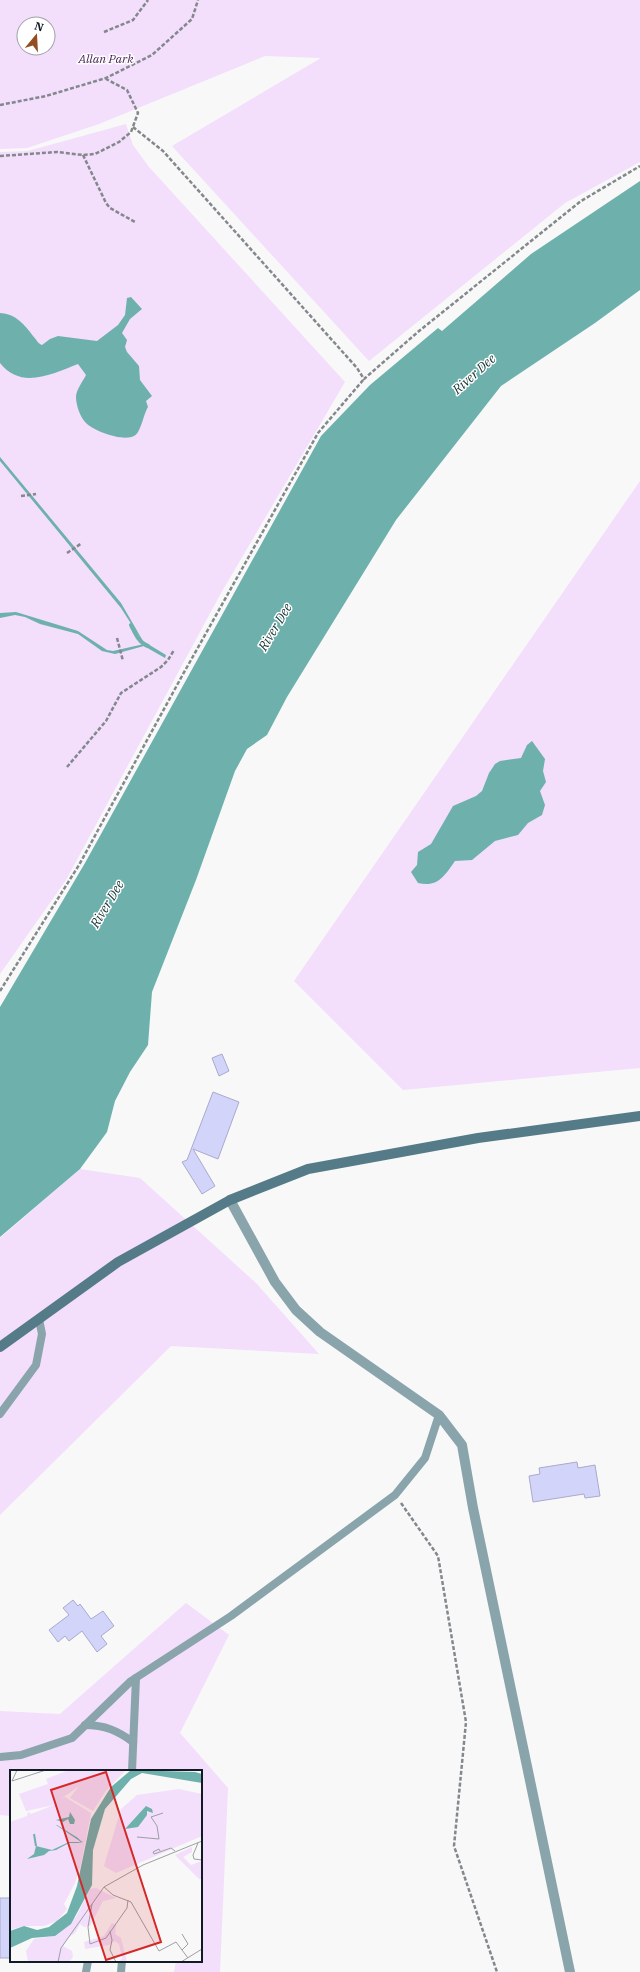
<svg xmlns="http://www.w3.org/2000/svg" width="640" height="1972" font-family="'IBM Plex Serif',serif">
	<style>
		.green { fill: #f3defc; fill-rule: evenodd }
		.water { fill: #6eb1ac }
		.lines { fill: none; stroke-linecap: round; stroke-linejoin: round }
		.stream { stroke: #6eb1ac; stroke-width: 4 }
		.building { fill: #d3d4f9; stroke: #a9aacd }
		.path { stroke: #83888d; stroke-width: 2.5; stroke-dasharray: 4 2; stroke-linecap: butt }
		.service { stroke: #8aa4ac; stroke-width: 8 }
		.minor { stroke: #8aa4ac; stroke-width: 10 }
		.secondary { stroke: #547b87; stroke-width: 10 }
		.labels { text-anchor: middle; dominant-baseline: central; stroke-width: 3; stroke-linejoin: round; paint-order: stroke }
		.park-label { font-size: 12px; font-style: italic; fill: #461f54; stroke: #fff }
		.water-label { font-size: 13px; font-style: italic; fill: #0f312f; stroke: #fff }
		.inset-river { fill: none; stroke: #6eb1ac; stroke-width: 2 }
		.inset-road { fill: none; stroke: #9ca0a4; stroke-width: 1 }
		.view { fill: #d62828; fill-opacity: 0.15; stroke: #d62828; stroke-width: 2 }
		.inset-edge { fill: none; stroke: #121b25; stroke-width: 2 }
	</style>
	<rect width="100%" height="100%" fill="#f8f8f8"/>
	<g class="green">
		<path d="M 0,0 L 640,0 L 640,162 L 565,203 L 369,361 L 172,146 L 321,58 L 265,56 L 99,124 L 27,148 L 0,149 ZM 24,24 L 48,24 L 48,48 L 24,48 Z"/>
		<path d="M 126,124 L 133,145 L 149,167 L 345,382 L 221,593 L 66,880 L 0,974 L 0,152 L 28,151 Z"/>
		<path d="M 640,481 L 640,1068 L 403,1090 L 294,981 Z"/>
		<path d="M 80,1169 L 140,1178 L 256,1283 L 319,1354 L 171,1346 L 0,1515 L 0,1238 Z"/>
		<path d="M 186,1603 L 229,1635 L 180,1733 L 228,1788 L 220,1972 L 174,1972 L 176,1961 L 201,1961 L 201,1771 L 11,1771 L 11,1816 L 0,1815 L 0,1711 L 60,1714 Z"/>
	</g>
	<g class="water">
		<path d="M 640,181 L 640,290 L 595,323 L 501,386 L 396,520 L 287,697 L 267,735 L 247,749 L 235,771 L 196,880 L 152,992 L 148,1045 L 130,1072 L 115,1101 L 107,1132 L 80,1169 L 0,1237 L 0,1007 L 85,863 L 321,436 L 370,385 L 438,328 L 442,331 L 531,254 Z"/>
		<path d="M 131,297 L 142,309 L 130,319 L 122,333 L 127,340 L 125,347 L 127,352 L 139,366 L 140,380 L 152,396 L 146,401 L 148,407 C 143,415 141,433 134,436 C 123,442 94,431 86,423 C 80,417 76,405 76,397 C 76,390 83,381 86,375 L 78,364 C 52,374 21,390 0,363 L 0,313 C 16,314 24,324 33,336 C 37,340 37,343 42,345 L 50,339 L 58,336 L 97,341 L 118,325 L 125,315 L 127,298 Z"/>
		<path d="M 0,457 L 121,603 L 143,641 L 166,655 L 165,658 L 144,646 L 115,654 L 102,651 L 78,634 L 40,624 L 25,617 L 15,615 L 0,618 L 0,613 L 16,612 L 78,631 L 107,650 L 113,651 L 144,644 L 121,608 L 0,461 Z"/>
		<path d="M 532,741 L 545,759 L 543,771 L 546,782 L 540,791 L 545,805 L 542,815 L 528,823 L 518,835 L 495,841 L 472,860 L 455,861 C 445,875 438,888 418,883 L 411,872 L 417,865 L 418,852 L 431,844 L 453,806 L 476,796 L 482,791 L 489,773 L 495,764 L 500,761 L 521,758 L 527,745 Z"/>
	</g>
	<g class="lines">
		<path class="stream" d="M 131,625 C 135,633 139,643 148,646"/>
	</g>
	<g class="building">
		<path d="M 222,1054 L 229,1071 L 219,1076 L 212,1058 Z"/>
		<path d="M 213,1092 L 239,1102 L 218,1159 L 193,1149 L 215,1186 L 202,1194 L 182,1162 L 187,1160 Z"/>
		<path d="M 577,1462 L 578,1468 L 595,1465 L 600,1496 L 585,1498 L 584,1494 L 533,1502 L 529,1476 L 540,1474 L 539,1468 Z"/>
		<path d="M 73,1600 L 78,1606 L 80,1604 L 91,1619 L 103,1611 L 114,1626 L 101,1636 L 107,1644 L 97,1652 L 82,1631 L 69,1641 L 65,1636 L 58,1642 L 49,1630 L 69,1615 L 63,1608 Z"/>
		<rect x="0" y="1898" width="11" height="60"/>
	</g>
	<g class="lines">
		<g class="path">
			<path d="M 104,32 L 133,20 L 148,0"/>
			<path d="M 0,105 L 46,96 L 106,78 L 152,55 L 192,19 L 198,0"/>
			<path d="M 133,127 L 163,151 L 357,368 L 364,379 L 419,331 L 581,201 L 640,166"/>
			<path d="M 83,155 L 106,203 L 110,208 L 135,222"/>
			<path d="M 0,156 L 57,152 L 83,155 L 95,154 L 119,142 L 131,132 L 138,113 L 127,90 L 106,79"/>
			<path d="M 21,496 L 36,494"/>
			<path d="M 67,553 L 82,543"/>
			<path d="M 117,638 L 123,661"/>
			<path d="M 67,767 L 106,721 L 121,693 L 161,667 L 168,660 L 174,650"/>
			<path d="M 0,991 L 79,865 L 182,676 L 318,433 L 364,379"/>
			<path d="M 401,1503 L 438,1556 L 466,1722 L 454,1846 L 497,1972"/>
		</g>
		<g class="service">
			<path d="M 0,1414 L 36,1365 L 42,1334 L 39,1319"/>
			<path d="M 85,1725 C 105,1725 118,1731 133,1742"/>
			<path d="M 0,1757 L 21,1755 L 72,1738 L 131,1681 L 231,1616 L 395,1495 L 425,1458 L 439,1415"/>
			<path d="M 132,1771 L 136,1678"/>
			<path d="M 86,1972 L 88,1961"/>
			<path d="M 121,1972 L 122,1961"/>
		</g>
		<path class="minor" d="M 230,1200 L 275,1282 L 296,1310 L 320,1332 L 439,1415 L 462,1445 L 473,1508 L 570,1972"/>
		<path class="secondary" d="M 0,1347 L 118,1262 L 230,1200 L 308,1169 L 478,1138 L 640,1116"/>
	</g>
	<g class="labels">
		<g class="park-label">
			<text x="106" y="58">Allan Park</text>
		</g>
		<g class="water-label">
			<text transform="translate(474 374) rotate(-42)">River Dee</text>
			<text transform="translate(275 627) rotate(-59)">River Dee</text>
			<text transform="translate(107 904) rotate(-59)">River Dee</text>
		</g>
	</g>
	<g transform="translate(10 1770)">
		<rect width="192" height="192" fill="#f8f8f8"/>
		<path d="M 59,0 L 116,0 L 95,22 L 83,41 L 60,28 L 69,16 L 51,29 L 55,27 L 81,43 L 71,94 L 65,113 L 54,134 L 57,139 L 47,151 L 34,156 L 13,156 L 0,160 L 0,52 L 17,46 L 18,42 L 21,44 L 44,35 L 16,41 L 9,24 L 38,14 L 36,9 ZM 169,19 L 192,24 L 192,66 L 106,103 L 94,96 L 111,39 L 127,25 ZM 182,77 L 182,82 L 173,87 L 181,95 L 192,91 L 192,109 L 189,109 L 165,85 ZM 86,118 L 106,128 L 93,131 L 80,156 L 74,157 L 70,154 L 65,163 L 59,167 L 53,176 L 62,181 L 63,187 L 59,192 L 18,192 L 16,181 L 24,169 L 45,166 L 66,147 L 80,119 ZM 102,153 L 106,155 L 105,164 L 111,168 L 117,192 L 109,192 L 112,188 L 109,174 L 105,171 L 99,175 L 75,179 L 74,172 L 94,166 Z" fill="#f3defc"/>
		<path d="M 121,0 L 185,2 L 192,4 L 192,13 L 132,3 L 121,9 L 95,39 L 83,80 L 82,115 L 61,154 L 45,166 L 22,168 L 0,178 L 0,161 L 14,156 L 27,160 L 39,157 L 57,143 L 67,116 L 81,49 L 101,17 ZM 136,36 L 142,39 L 143,43 L 137,41 L 137,45 L 128,57 L 115,59 ZM 60,42 L 65,50 L 64,54 L 60,54 L 58,49 L 53,52 L 46,50 L 59,47 ZM 46,55 L 47,55 L 68,68 L 71,71 L 73,72 L 68,73 L 59,73 L 46,80 L 39,81 L 34,85 L 17,89 L 24,84 L 26,76 L 42,80 L 59,72 L 71,72 Z" fill="#6eb1ac"/>
		<path class="inset-river" d="M 24,64 L 26,76"/>
		<path class="inset-road" d="M 2,11 L 36,0M 2,11 L 7,0M 127,67 L 149,69 L 147,56 L 141,47 L 153,43M 188,73 L 183,85 L 184,89 L 192,90M 150,81 L 149,79 L 143,82 L 144,84 L 161,78 L 165,81M 94,117 L 103,125 L 121,132 L 149,181 L 166,172 L 178,188M 82,134 L 78,157 L 80,174 L 96,168 L 117,138 L 118,130M 100,161 L 102,170 L 100,180 L 106,192M 172,180 L 178,174 L 172,164M 48,192 L 51,178 L 94,117 L 133,95 L 192,71M 171,192 L 192,179"/>
		<path class="view" d="M 96,2 L 151,172 L 96,190 L 41,20 Z"/>
		<rect width="192" height="192" class="inset-edge"/>
	</g>
	<g transform="translate(36 36) rotate(18)"><circle r="19" fill="#ffffff" stroke="#a0a4a8"/>
	<path d="M0-3L7 15L0 10L-7 15Z" fill="#924e21"/>
	<text y="-6" font-size="11" font-weight="bold" text-anchor="middle" fill="#121b25">N</text>
	</g>
</svg>
